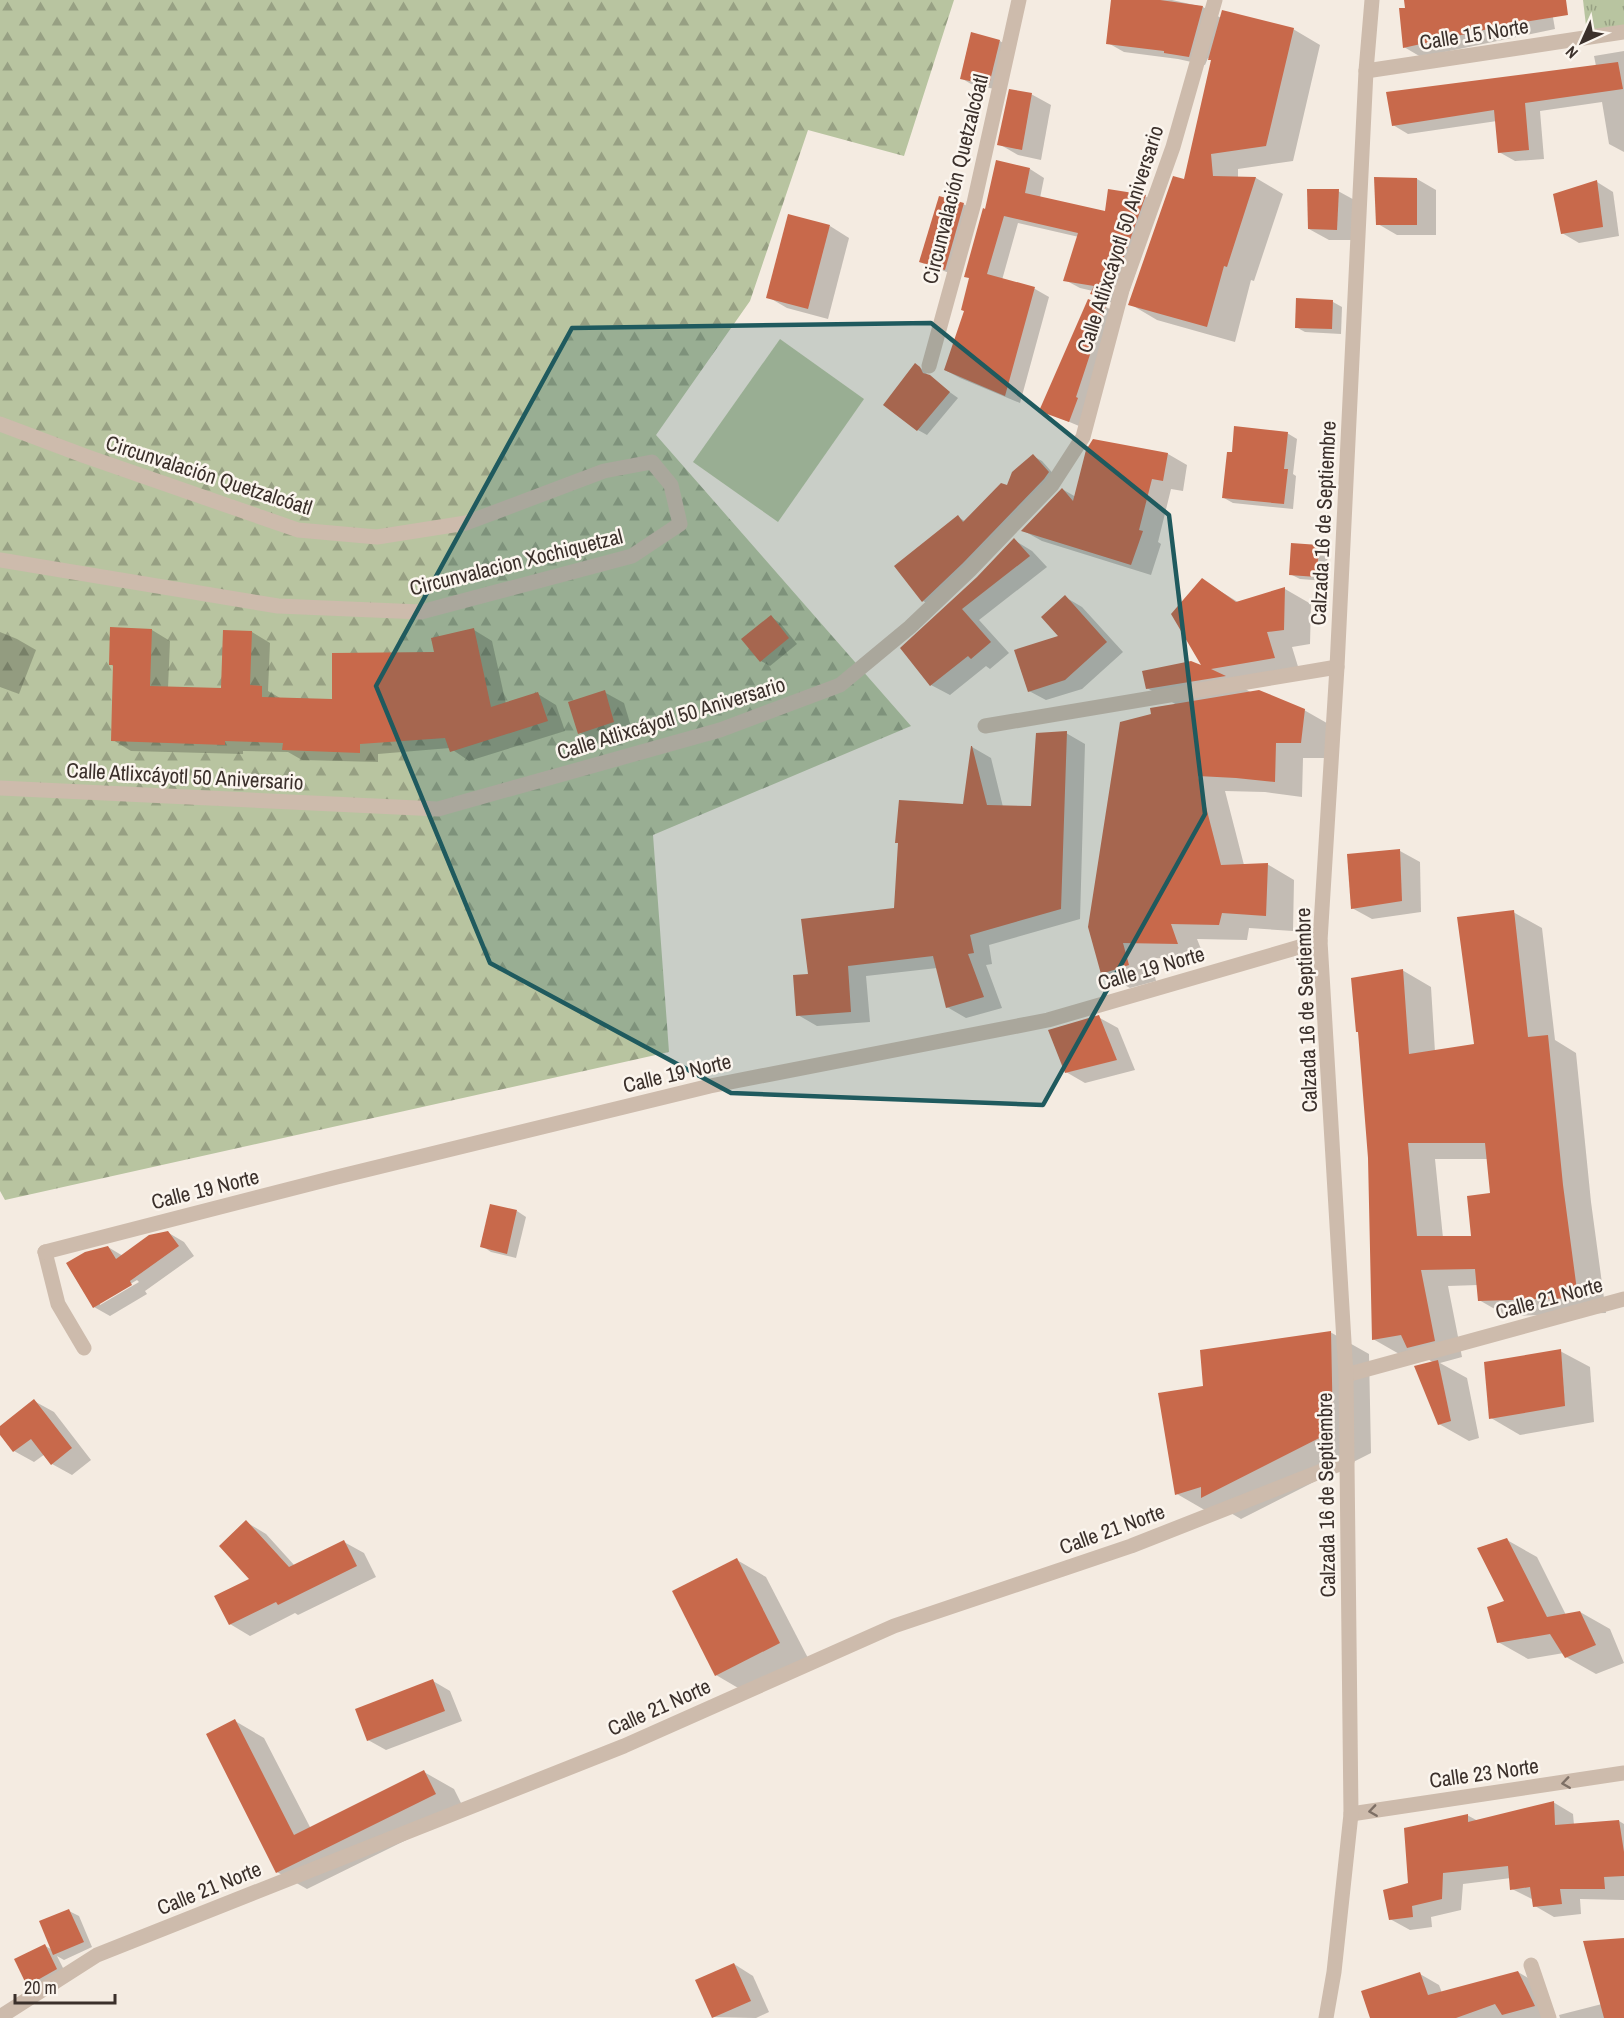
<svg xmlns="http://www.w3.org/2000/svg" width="1624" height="2018" font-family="'Archivo Narrow',sans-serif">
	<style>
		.grass { fill: url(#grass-tufts) }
		.forest { fill: url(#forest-firs) }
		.pitch { fill: #b8c4a0 }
		.shadow { fill: #0003; fill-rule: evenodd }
		.building { fill: #c8694b; fill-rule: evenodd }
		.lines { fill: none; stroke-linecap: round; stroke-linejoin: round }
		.lane { stroke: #cdbbac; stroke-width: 15 }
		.street { stroke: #cdbbac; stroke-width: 15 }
		.oneway { stroke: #7d6f65 }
		.marked { fill: #1f5a5e; fill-opacity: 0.2; stroke: #1f5a5e; stroke-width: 4.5; stroke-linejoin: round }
		.labels { text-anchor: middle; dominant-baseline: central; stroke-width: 5; stroke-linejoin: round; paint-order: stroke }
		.street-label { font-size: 21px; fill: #3b302b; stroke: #fbf5ee }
	</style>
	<defs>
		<pattern id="grass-tufts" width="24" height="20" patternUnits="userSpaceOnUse" patternTransform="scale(1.5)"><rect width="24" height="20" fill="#b8c4a0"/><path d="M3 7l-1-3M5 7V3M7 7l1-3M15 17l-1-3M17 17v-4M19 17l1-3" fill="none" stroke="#97a083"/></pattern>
		<pattern id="forest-firs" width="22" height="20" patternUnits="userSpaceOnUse" patternTransform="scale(1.5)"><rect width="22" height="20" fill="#b8c4a0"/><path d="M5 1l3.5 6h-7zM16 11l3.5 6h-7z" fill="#97a083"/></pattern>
	</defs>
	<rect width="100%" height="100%" fill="#f4ebe1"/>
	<path class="grass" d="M 1583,0 L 1624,0 L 1624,27 L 1587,34 Z"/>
	<path class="forest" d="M 0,0 L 954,0 L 904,156 L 808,130 L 750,301 L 656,435 L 911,726 L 653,835 L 669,1052 L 5,1200 L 0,1191 Z"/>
	<path class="pitch" d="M 780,339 L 864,399 L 778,522 L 693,462 Z"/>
	<g class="shadow">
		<path d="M 1113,0 L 1172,0 L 1203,7 L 1221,18 L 1293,29 L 1320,45 L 1293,161 L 1238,169 L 1238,178 L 1256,178 L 1283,194 L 1254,281 L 1251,280 L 1235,342 L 1157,320 L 1130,304 L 1185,181 L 1213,60 L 1208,58 L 1205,65 L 1178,59 L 1124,52 L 1108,43 Z"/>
		<path d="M 1406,0 L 1550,0 L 1555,29 L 1421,57 L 1404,47 Z"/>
		<path d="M 1000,41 L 1009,47 L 999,90 L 971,84 L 961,78 Z"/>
		<path d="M 1624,51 L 1624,152 L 1609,144 L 1602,102 L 1540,111 L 1544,159 L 1515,161 L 1499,152 L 1497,121 L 1408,134 L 1393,125 L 1596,66 L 1594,56 Z"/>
		<path d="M 1031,94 L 1051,105 L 1041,160 L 1018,155 L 999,144 Z"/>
		<path d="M 1030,169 L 1044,178 L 1040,198 L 1106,213 L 1145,196 L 1159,205 L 1124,306 L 1106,301 L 1092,293 L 1093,291 L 1080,288 L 1065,280 L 1079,237 L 1018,223 L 1002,280 L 1035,289 L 1049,297 L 1020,403 L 960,378 L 945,370 L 966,311 L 986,211 Z"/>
		<path d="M 1417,179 L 1436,190 L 1436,235 L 1397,235 L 1378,224 Z"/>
		<path d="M 1597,182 L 1613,192 L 1619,236 L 1579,243 L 1562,233 Z"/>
		<path d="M 1338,191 L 1358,202 L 1356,240 L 1329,240 L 1309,229 Z"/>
		<path d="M 963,204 L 973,209 L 955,275 L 930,266 L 920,261 Z"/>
		<path d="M 830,226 L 849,238 L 828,319 L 787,308 L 768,297 Z"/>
		<path d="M 1333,302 L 1342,307 L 1341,334 L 1305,332 L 1296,327 Z"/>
		<path d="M 1106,307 L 1115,312 L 1079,426 L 1041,410 Z"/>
		<path d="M 915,365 L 924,370 L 930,378 L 958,398 L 927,435 L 918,430 Z"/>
		<path d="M 1287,433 L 1297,439 L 1293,474 L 1296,476 L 1293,509 L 1233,503 L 1224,498 Z"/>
		<path d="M 1093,440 L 1168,454 L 1187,465 L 1183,491 L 1171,489 L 1158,542 L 1161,544 L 1151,575 L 1042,541 L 1024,531 L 1062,489 L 1076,497 Z"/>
		<path d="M 1033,456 L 1042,461 L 1057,478 L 933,606 L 923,601 L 958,517 L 966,522 L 1008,486 Z"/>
		<path d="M 1014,540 L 1032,551 L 1047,567 L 979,620 L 1009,653 L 990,669 L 986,666 L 950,695 L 931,685 L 902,648 L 978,578 Z"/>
		<path d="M 1318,546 L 1328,551 L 1326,581 L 1300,579 L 1290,574 Z"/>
		<path d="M 1202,580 L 1238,602 L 1285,589 L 1311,604 L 1310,644 L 1292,647 L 1300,673 L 1237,684 L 1252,693 L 1304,710 L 1332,726 L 1328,758 L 1303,758 L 1302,797 L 1265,792 L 1225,791 L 1244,865 L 1267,864 L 1294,880 L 1293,931 L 1249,928 L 1247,940 L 1197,939 L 1205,959 L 1150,958 L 1156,981 L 1130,988 L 1103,973 L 1153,716 L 1177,705 L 1147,688 L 1204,668 Z"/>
		<path d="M 1065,597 L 1082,607 L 1123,652 L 1082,689 L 1046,700 L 1029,691 L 1061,637 Z"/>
		<path d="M 771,617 L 780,623 L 797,644 L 770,666 L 761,661 L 743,640 Z"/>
		<path d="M 152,630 L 170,641 L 168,688 L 223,690 L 252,632 L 270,643 L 268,691 L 280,698 L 334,701 L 436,653 L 474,630 L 492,641 L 506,704 L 538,694 L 556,705 L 565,731 L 469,761 L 450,748 L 378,754 L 378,762 L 302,760 L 288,752 L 243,751 L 243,754 L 131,751 L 113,740 L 115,667 L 110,664 Z"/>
		<path d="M 0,632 L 17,639 L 36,650 L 19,694 L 0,687 Z"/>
		<path d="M 604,692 L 624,703 L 633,733 L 599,744 L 579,732 Z"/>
		<path d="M 1066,733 L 1085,744 L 1080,919 L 989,945 L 992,964 L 986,965 L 1002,1008 L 966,1018 L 947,1007 L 937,968 L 866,976 L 870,1022 L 817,1026 L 798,1015 L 809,975 L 896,910 L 964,806 L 972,747 L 991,758 L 1003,807 L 1032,808 Z"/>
		<path d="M 1400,851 L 1420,862 L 1421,912 L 1372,919 L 1352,908 Z"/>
		<path d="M 1513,912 L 1542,928 L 1555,1040 L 1576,1053 L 1591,1202 L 1606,1313 L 1507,1316 L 1479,1300 L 1478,1285 L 1448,1286 L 1462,1357 L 1440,1363 L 1467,1378 L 1479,1438 L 1469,1441 L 1439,1424 L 1434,1363 L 1417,1352 L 1401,1355 L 1373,1339 L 1402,970 L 1431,987 L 1435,1052 L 1476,1045 ZM 1435,1159 L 1488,1159 L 1491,1194 L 1473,1237 L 1443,1238 Z"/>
		<path d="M 1098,1017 L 1118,1028 L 1135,1070 L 1085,1083 L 1066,1072 Z"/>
		<path d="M 517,1211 L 526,1217 L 516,1258 L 491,1252 L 482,1246 Z"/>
		<path d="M 167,1232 L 184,1242 L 194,1256 L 145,1291 L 147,1294 L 110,1316 L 94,1307 L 108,1247 L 123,1256 ZM 137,1280 L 139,1282 L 100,1305 L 100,1302 Z"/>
		<path d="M 1330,1332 L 1369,1354 L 1371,1453 L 1241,1519 L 1229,1512 L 1215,1516 L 1177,1494 L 1204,1388 Z"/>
		<path d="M 1560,1351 L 1590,1367 L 1594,1422 L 1520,1435 L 1491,1418 Z"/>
		<path d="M 34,1401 L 54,1412 L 91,1460 L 72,1475 L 52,1464 L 45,1454 L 34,1462 L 14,1451 L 0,1433 L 0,1428 Z"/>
		<path d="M 246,1522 L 266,1534 L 295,1566 L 344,1542 L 364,1553 L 376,1577 L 298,1615 L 295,1613 L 250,1636 L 230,1624 L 252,1579 Z"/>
		<path d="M 1507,1540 L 1537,1557 L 1566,1615 L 1580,1612 L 1610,1629 L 1624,1663 L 1596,1674 L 1566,1657 L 1564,1653 L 1528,1659 L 1498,1642 L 1506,1602 Z"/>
		<path d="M 737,1560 L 766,1577 L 809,1660 L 745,1692 L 716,1675 Z"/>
		<path d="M 433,1681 L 450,1691 L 462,1721 L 386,1750 L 368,1740 Z"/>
		<path d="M 235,1721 L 264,1738 L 311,1829 L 424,1772 L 454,1789 L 465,1811 L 307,1889 L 277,1872 L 208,1734 Z"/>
		<path d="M 1553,1802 L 1573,1814 L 1574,1825 L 1619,1821 L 1624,1824 L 1624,1900 L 1580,1899 L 1581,1914 L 1554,1917 L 1535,1906 L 1534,1900 L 1512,1889 L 1511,1878 L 1463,1884 L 1461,1910 L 1431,1917 L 1432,1927 L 1410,1930 L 1390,1919 L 1410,1884 L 1467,1815 L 1478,1821 Z"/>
		<path d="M 69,1911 L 79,1916 L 92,1947 L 64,1960 L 57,1956 L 66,1974 L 37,1991 L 28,1985 L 45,1946 L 53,1950 Z"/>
		<path d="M 1624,1940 L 1624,2018 L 1560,2018 L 1559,2015 L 1602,2004 Z"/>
		<path d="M 734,1964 L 753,1976 L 769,2012 L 756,2018 L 713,2017 Z"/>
		<path d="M 1518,1972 L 1538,1984 L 1554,2018 L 1371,2018 L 1420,1974 L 1439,1985 L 1442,1993 Z"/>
	</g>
	<g class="building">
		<path d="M 1111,0 L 1160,0 L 1203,6 L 1189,57 L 1164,53 L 1164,51 L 1106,44 Z"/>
		<path d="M 1404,0 L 1566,0 L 1568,15 L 1506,25 L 1403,48 L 1399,8 L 1405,8 Z"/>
		<path d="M 1222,10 L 1294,28 L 1266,146 L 1211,154 L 1213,176 L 1256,177 L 1227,267 L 1224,266 L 1207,327 L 1128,305 L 1173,176 L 1184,179 L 1211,60 L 1208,60 Z"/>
		<path d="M 971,32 L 1000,40 L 989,85 L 960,79 Z"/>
		<path d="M 1618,62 L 1623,89 L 1525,103 L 1529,150 L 1498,153 L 1494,110 L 1392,126 L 1386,92 Z"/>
		<path d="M 1009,89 L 1032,93 L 1022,150 L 997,145 Z"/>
		<path d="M 996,160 L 1030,168 L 1025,193 L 1105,211 L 1108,189 L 1146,195 L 1109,299 L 1090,294 L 1094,286 L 1063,281 L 1078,233 L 1004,216 L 987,274 L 1035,287 L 1005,396 L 944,370 L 964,311 L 961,310 L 969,278 L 964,277 L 983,208 L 985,209 Z"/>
		<path d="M 1374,177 L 1417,178 L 1417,225 L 1376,225 Z"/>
		<path d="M 1597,180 L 1603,227 L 1561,234 L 1553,194 Z"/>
		<path d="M 1307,189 L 1339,189 L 1337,230 L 1308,229 Z"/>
		<path d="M 939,196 L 964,203 L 945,270 L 919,262 Z"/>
		<path d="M 788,214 L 830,225 L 808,309 L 766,298 Z"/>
		<path d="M 1296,298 L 1333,300 L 1332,329 L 1295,328 Z"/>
		<path d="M 1088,299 L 1106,306 L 1076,397 L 1078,398 L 1069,422 L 1039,411 Z"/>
		<path d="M 915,363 L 920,367 L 923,373 L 930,375 L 950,392 L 917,431 L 883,405 Z"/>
		<path d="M 1234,426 L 1288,432 L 1284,469 L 1288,469 L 1284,504 L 1222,498 L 1227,452 L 1232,452 Z"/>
		<path d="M 1093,439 L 1168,453 L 1163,481 L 1152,479 L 1139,530 L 1143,531 L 1131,565 L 1021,531 L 1062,488 L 1073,501 L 1086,450 Z"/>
		<path d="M 1033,454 L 1049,472 L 1044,479 L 963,563 L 922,602 L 894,566 L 958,515 L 963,522 L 1001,483 L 1007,485 L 1012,472 Z"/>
		<path d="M 1014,538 L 1030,556 L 962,609 L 991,642 L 971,659 L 968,656 L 930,686 L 900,648 L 977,577 Z"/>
		<path d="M 1291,543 L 1319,545 L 1317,577 L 1289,575 Z"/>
		<path d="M 1202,578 L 1236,602 L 1285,587 L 1284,630 L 1267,632 L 1275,658 L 1211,669 L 1226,676 L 1146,689 L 1142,671 L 1191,661 L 1201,665 L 1171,614 Z"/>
		<path d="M 1065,595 L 1107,642 L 1065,680 L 1028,692 L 1014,650 L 1058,636 L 1041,617 Z"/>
		<path d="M 771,615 L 789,638 L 760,662 L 741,639 Z"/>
		<path d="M 110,627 L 152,629 L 150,686 L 221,688 L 223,630 L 252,631 L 250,685 L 262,686 L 262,697 L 332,699 L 332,653 L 434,652 L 431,638 L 474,628 L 491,707 L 538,692 L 548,721 L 450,752 L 445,738 L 360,744 L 360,753 L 282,750 L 283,743 L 225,741 L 225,745 L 111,741 L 113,665 L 109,665 Z"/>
		<path d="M 605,690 L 614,722 L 578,734 L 568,702 Z"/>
		<path d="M 1259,690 L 1305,709 L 1301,743 L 1276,743 L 1275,782 L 1236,778 L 1198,776 L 1221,865 L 1268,863 L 1266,916 L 1222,913 L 1219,925 L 1171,924 L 1178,944 L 1123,943 L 1129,965 L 1101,974 L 1088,927 L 1120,722 L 1151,714 L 1150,708 Z"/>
		<path d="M 1067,731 L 1061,909 L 970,935 L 974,953 L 968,954 L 984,997 L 946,1008 L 933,956 L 848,966 L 851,1012 L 796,1016 L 793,975 L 808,974 L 801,919 L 894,908 L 898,843 L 895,843 L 899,800 L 963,804 L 971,746 L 972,746 L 987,805 L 1031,806 L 1036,733 Z"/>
		<path d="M 1400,849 L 1402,901 L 1351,909 L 1347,854 Z"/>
		<path d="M 1514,910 L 1528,1037 L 1548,1035 L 1563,1185 L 1578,1298 L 1478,1301 L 1475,1269 L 1421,1270 L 1435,1341 L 1407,1348 L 1401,1335 L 1372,1340 L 1368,1158 L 1358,1032 L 1356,1032 L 1351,978 L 1403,969 L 1409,1054 L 1474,1044 L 1457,917 ZM 1408,1143 L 1485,1143 L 1490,1193 L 1467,1196 L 1471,1236 L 1417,1236 Z"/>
		<path d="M 1099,1015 L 1117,1060 L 1065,1073 L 1048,1030 Z"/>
		<path d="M 490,1204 L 517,1210 L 507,1254 L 480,1247 Z"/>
		<path d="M 168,1231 L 179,1246 L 130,1281 L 132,1285 L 93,1308 L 66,1263 L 85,1252 L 108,1246 L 116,1259 L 149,1235 Z"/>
		<path d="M 1331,1331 L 1333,1431 L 1201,1498 L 1201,1487 L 1175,1495 L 1158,1393 L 1203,1386 L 1200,1350 Z"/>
		<path d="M 1561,1349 L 1565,1406 L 1489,1419 L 1484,1362 Z"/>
		<path d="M 1438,1360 L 1451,1421 L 1438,1425 L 1414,1366 Z"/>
		<path d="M 34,1399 L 72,1448 L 51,1465 L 31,1439 L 13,1452 L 0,1435 L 0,1426 Z"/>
		<path d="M 246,1520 L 289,1567 L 344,1540 L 357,1566 L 278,1605 L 276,1602 L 229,1625 L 214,1596 L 249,1579 L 219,1546 Z"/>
		<path d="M 1507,1538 L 1547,1617 L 1580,1611 L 1596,1645 L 1565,1658 L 1550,1634 L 1497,1643 L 1487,1607 L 1504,1601 L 1477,1548 Z"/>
		<path d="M 737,1558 L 780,1643 L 715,1676 L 672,1591 Z"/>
		<path d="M 433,1679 L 445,1711 L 367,1741 L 355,1709 Z"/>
		<path d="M 235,1719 L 294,1835 L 424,1770 L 436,1794 L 276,1873 L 206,1734 Z"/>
		<path d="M 1554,1801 L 1555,1825 L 1619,1820 L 1624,1852 L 1624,1876 L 1604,1877 L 1605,1889 L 1560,1889 L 1562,1904 L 1533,1907 L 1530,1887 L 1510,1890 L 1508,1866 L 1443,1873 L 1442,1899 L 1412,1906 L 1413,1917 L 1389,1920 L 1383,1890 L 1408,1883 L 1404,1828 L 1468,1814 L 1468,1822 Z"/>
		<path d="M 69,1909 L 84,1942 L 53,1955 L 39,1921 Z"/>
		<path d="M 1624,1938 L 1624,2018 L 1604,2018 L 1583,1941 Z"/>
		<path d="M 45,1944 L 57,1969 L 27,1986 L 14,1959 Z"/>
		<path d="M 734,1963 L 751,2001 L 712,2018 L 695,1980 Z"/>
		<path d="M 1518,1971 L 1535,2006 L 1502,2015 L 1495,2004 L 1456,2018 L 1370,2018 L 1361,1991 L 1420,1972 L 1428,1995 Z"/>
	</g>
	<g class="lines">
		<path class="lane" d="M 45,1252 L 58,1304 L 84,1348"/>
		<g class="street">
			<path d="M 1366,71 L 1624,32"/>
			<path d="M 929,366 L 974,203 L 1019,0"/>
			<path d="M 0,424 L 85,456 L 298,530 L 377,537 L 466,523 L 604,471 L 652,462 L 671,485 L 680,524 L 632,556 L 421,612 L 278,606 L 0,560"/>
			<path d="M 985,726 L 1337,667"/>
			<path d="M 0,788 L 438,809 L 720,730 L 840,685 L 910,627 L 970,570 L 1052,485 L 1083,437 L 1122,290 L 1173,147 L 1215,0"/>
			<path d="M 45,1252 L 337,1177 L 710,1086 L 1048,1020 L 1320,941"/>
			<path d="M 1346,1375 L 1624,1299"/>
			<path d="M 1351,1814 L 1624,1773"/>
			<path d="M 1531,1965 L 1549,2018"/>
			<path d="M 0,2017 L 97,1955 L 624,1746 L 894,1626 L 1131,1546 L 1347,1461"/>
			<path d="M 1326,2018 L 1334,1972 L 1351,1814 L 1346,1375 L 1320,941 L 1337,667 L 1366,71 L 1372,0"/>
		</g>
	</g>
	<defs><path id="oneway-chevron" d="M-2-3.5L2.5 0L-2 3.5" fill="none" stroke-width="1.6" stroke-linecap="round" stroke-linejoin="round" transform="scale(1.5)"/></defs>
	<g class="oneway">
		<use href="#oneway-chevron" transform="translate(1566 1783) rotate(172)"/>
		<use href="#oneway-chevron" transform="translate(1373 1811) rotate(172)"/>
	</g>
	<path class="marked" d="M 931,323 L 1169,515 L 1205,814 L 1043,1105 L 731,1093 L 490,963 L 376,686 L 572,328 Z"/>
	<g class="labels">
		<g class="street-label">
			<text transform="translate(1474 34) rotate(-9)">Calle 15 Norte</text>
			<text transform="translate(955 179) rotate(-76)">Circunvalación Quetzalcóatl</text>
			<text transform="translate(1120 239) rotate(-72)">Calle Atlixcáyotl 50 Aniversario</text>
			<text transform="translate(209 475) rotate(18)">Circunvalación Quetzalcóatl</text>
			<text transform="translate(1323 523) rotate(-87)">Calzada 16 de Septiembre</text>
			<text transform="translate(516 562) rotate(-14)">Circunvalacion Xochiquetzal</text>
			<text transform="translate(671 718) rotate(-17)">Calle Atlixcáyotl 50 Aniversario</text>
			<text transform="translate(185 776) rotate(3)">Calle Atlixcáyotl 50 Aniversario</text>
			<text transform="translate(1151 968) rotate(-16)">Calle 19 Norte</text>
			<text transform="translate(1306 1010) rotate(-92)">Calzada 16 de Septiembre</text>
			<text transform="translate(677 1073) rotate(-13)">Calle 19 Norte</text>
			<text transform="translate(205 1189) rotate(-14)">Calle 19 Norte</text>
			<text transform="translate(1549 1298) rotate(-15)">Calle 21 Norte</text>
			<text transform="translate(1326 1495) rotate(-91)">Calzada 16 de Septiembre</text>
			<text transform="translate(1112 1529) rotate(-20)">Calle 21 Norte</text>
			<text transform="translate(659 1707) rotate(-24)">Calle 21 Norte</text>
			<text transform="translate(1484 1773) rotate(-8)">Calle 23 Norte</text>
			<text transform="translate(209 1888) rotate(-22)">Calle 21 Norte</text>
		</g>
	</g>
	<g transform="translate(1582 42) rotate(225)" stroke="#fbf5ee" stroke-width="4.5" paint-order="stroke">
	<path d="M0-4.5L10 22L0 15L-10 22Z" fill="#3b302b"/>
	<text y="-9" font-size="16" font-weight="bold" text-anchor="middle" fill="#3b302b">N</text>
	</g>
	<path d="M15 1994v9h100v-9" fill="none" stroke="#3b302b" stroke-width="3"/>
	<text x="24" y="1994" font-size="18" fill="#3b302b" stroke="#fbf5ee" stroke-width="4.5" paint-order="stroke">20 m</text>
</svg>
